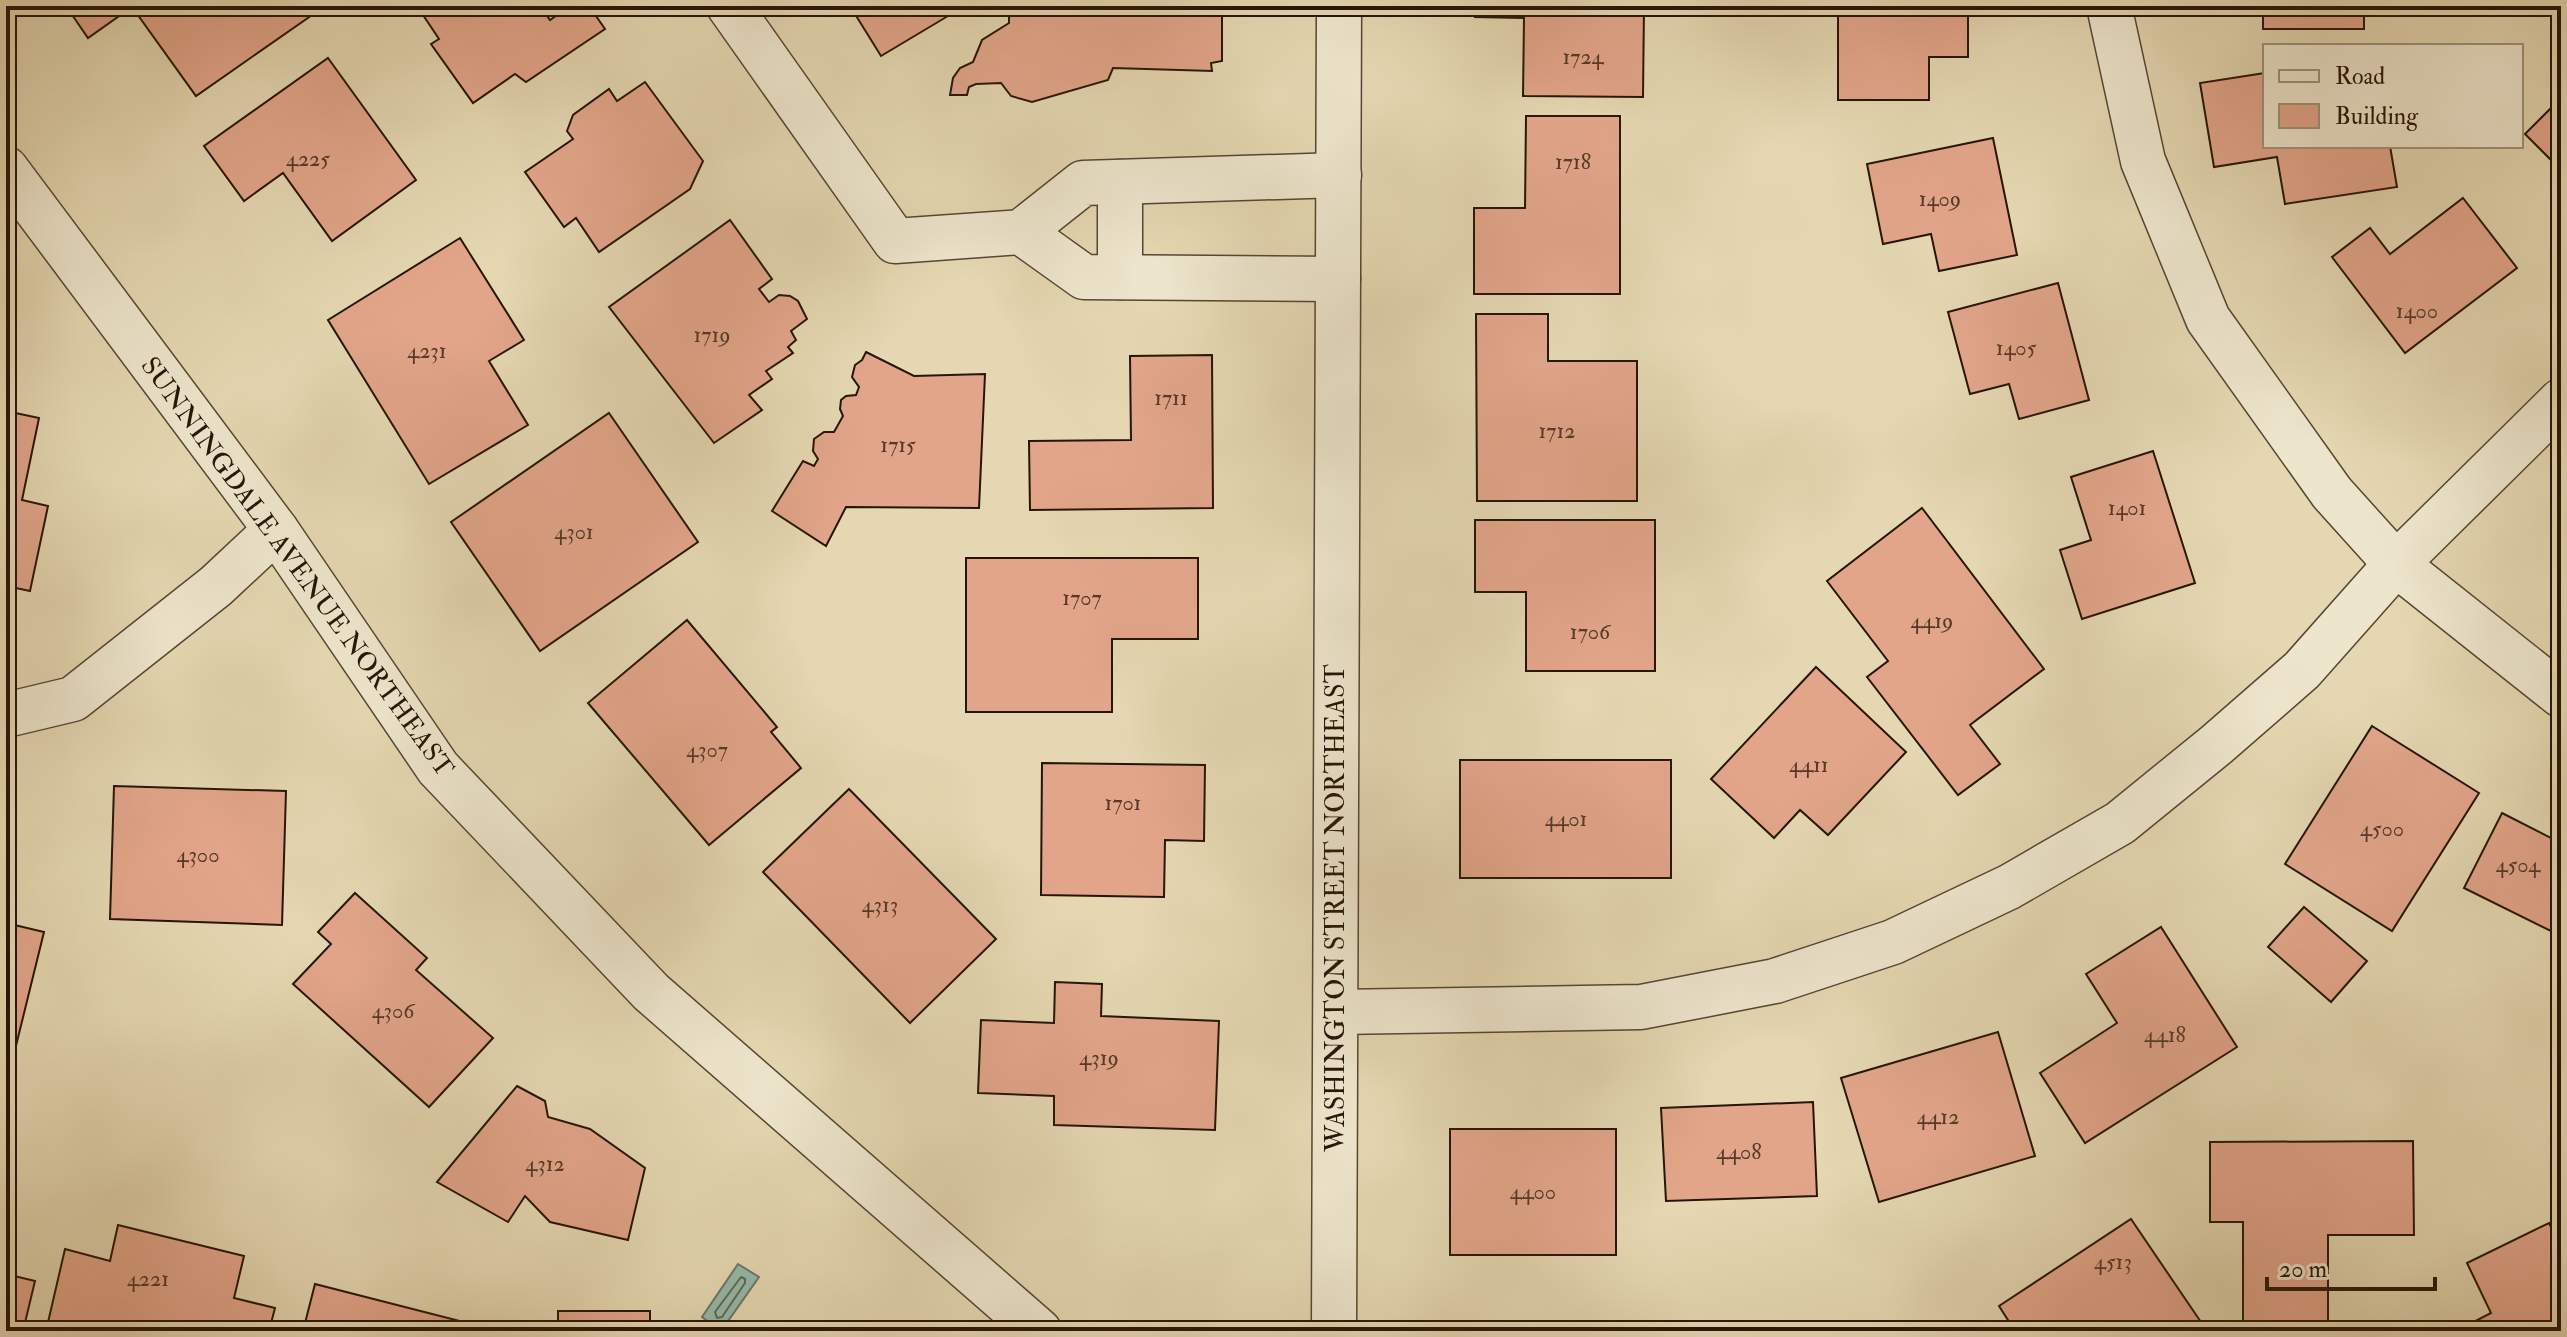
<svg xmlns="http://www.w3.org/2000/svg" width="2567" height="1337" font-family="'IM FELL Double Pica',serif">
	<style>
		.water { fill: #95baaa; stroke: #697869; stroke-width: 2 }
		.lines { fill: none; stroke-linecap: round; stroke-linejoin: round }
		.shore { stroke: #5e6858; stroke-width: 2 }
		.building { fill: #e2a58a; stroke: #271507; stroke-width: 2 }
		.minor-casing { stroke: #564632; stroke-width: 47 }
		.tertiary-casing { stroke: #564632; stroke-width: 47 }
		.minor { stroke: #ede5cc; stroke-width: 44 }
		.tertiary { stroke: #ede5cc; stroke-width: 44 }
		.labels { text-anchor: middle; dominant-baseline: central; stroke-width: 8; stroke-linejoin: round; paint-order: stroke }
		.number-label { font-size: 22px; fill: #563928 }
		.street-label { font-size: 26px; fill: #271507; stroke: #ede5cc }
	</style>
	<rect width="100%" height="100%" fill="#e4d7b1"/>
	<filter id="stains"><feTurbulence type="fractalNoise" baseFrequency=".0025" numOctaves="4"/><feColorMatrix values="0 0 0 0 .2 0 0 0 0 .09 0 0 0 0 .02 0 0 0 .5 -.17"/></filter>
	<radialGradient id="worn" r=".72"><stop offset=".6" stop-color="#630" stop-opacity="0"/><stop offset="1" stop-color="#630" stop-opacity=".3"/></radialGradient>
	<path class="water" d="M 738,1264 L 759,1277 L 721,1331 L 702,1317 Z"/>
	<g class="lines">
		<path class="shore" d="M 741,1277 L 745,1279 L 745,1283 L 722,1317 L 717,1318 L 715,1312 Z"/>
	</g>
	<g class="building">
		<path d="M 66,6 L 325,6 L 196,96 L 132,7 L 88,38 Z"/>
		<path d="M 417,6 L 540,6 L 550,20 L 570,6 L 589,6 L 605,29 L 526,82 L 515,74 L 473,103 L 431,44 L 439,39 Z"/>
		<path d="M 850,6 L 949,6 L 953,13 L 881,56 Z"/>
		<path d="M 1009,6 L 1222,6 L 1222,61 L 1211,63 L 1212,71 L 1113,68 L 1108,80 L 1032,102 L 1011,96 L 1001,83 L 976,84 L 969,87 L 967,95 L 950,95 L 953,78 L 960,68 L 973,62 L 982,40 L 1009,23 Z"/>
		<path d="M 1475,6 L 1644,6 L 1643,97 L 1523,96 L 1524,18 L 1475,17 Z"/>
		<path d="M 1838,6 L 1968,6 L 1968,57 L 1929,57 L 1929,100 L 1838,100 Z"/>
		<rect x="2263" y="6" width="101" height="23"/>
		<path d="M 328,58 L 416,180 L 332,241 L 283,173 L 244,201 L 204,146 Z"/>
		<path d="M 2265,73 L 2265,146 L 2390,146 L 2397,187 L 2285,204 L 2277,157 L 2214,167 L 2200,83 Z"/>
		<path d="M 645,82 L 703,161 L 690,189 L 599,252 L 576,218 L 564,227 L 525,172 L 573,139 L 567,131 L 573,115 L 609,89 L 617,101 Z"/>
		<path d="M 2561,98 L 2561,170 L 2525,134 Z"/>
		<path d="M 1526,116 L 1620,116 L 1620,294 L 1474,294 L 1474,208 L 1525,208 Z"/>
		<path d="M 1993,138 L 2017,255 L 1939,271 L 1931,234 L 1883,244 L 1867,164 Z"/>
		<path d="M 2463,198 L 2517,268 L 2405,353 L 2332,257 L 2370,228 L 2390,254 Z"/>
		<path d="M 730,220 L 772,279 L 759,289 L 769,302 L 779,295 L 790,296 L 798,301 L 807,319 L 791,331 L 796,340 L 788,347 L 793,353 L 766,371 L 772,379 L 749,395 L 762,410 L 714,443 L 609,307 Z"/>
		<path d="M 460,238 L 524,340 L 489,361 L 528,425 L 429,484 L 328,320 Z"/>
		<path d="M 2058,283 L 2089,400 L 2019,419 L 2009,384 L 1970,394 L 1948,312 Z"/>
		<path d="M 1476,314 L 1548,314 L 1548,361 L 1637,361 L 1637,501 L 1477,501 Z"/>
		<path d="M 866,352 L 914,376 L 985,374 L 979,508 L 846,507 L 826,546 L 772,511 L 803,461 L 814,466 L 818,459 L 813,451 L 814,439 L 824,432 L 834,432 L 843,416 L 840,409 L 841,400 L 846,396 L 856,395 L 859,387 L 852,377 L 855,365 L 862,360 Z"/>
		<path d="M 1212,355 L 1213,508 L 1030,510 L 1029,441 L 1131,440 L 1130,356 Z"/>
		<path d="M 6,411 L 39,418 L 22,500 L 48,506 L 30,591 L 6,586 Z"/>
		<path d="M 609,413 L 698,542 L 540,651 L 451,522 Z"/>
		<path d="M 2153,451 L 2195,583 L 2082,619 L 2060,550 L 2091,540 L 2071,477 Z"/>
		<path d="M 1922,508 L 2044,669 L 1970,725 L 2000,764 L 1958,795 L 1867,677 L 1888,661 L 1827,581 Z"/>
		<path d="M 1475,520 L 1655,520 L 1655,671 L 1526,671 L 1526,592 L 1475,592 Z"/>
		<path d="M 966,558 L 1198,558 L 1198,639 L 1112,639 L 1112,712 L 966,712 Z"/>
		<path d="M 687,620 L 777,727 L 771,732 L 801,768 L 709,845 L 588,703 Z"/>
		<path d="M 1816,667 L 1906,752 L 1828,835 L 1800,810 L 1774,838 L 1711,779 Z"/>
		<path d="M 2372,726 L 2479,793 L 2392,931 L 2285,864 Z"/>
		<rect x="1460" y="760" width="211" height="118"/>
		<path d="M 1042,763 L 1205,765 L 1204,841 L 1165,840 L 1164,897 L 1041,895 Z"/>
		<path d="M 114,786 L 286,791 L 282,925 L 110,919 Z"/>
		<path d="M 849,789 L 996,939 L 910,1023 L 763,872 Z"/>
		<path d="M 2502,813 L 2561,843 L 2561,936 L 2464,888 Z"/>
		<path d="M 355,893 L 427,958 L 416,970 L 493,1038 L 429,1107 L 293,984 L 331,944 L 318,932 Z"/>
		<path d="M 2304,907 L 2367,961 L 2331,1002 L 2268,947 Z"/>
		<path d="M 6,923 L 44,932 L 12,1062 L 6,1060 Z"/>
		<path d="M 2161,927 L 2237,1047 L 2085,1143 L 2040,1073 L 2117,1023 L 2086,974 Z"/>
		<path d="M 1055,982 L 1102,984 L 1101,1016 L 1219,1021 L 1215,1130 L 1054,1125 L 1054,1096 L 978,1093 L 981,1020 L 1054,1023 Z"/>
		<path d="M 1998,1032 L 2035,1156 L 1879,1202 L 1841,1078 Z"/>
		<path d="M 517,1086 L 545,1101 L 548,1117 L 590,1129 L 645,1168 L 628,1240 L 550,1222 L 525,1196 L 508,1222 L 437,1182 Z"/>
		<path d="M 1813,1102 L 1817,1196 L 1666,1201 L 1661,1108 Z"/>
		<rect x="1450" y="1129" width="166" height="126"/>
		<path d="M 2413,1141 L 2414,1235 L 2328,1235 L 2328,1322 L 2243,1323 L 2243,1222 L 2210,1222 L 2210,1142 Z"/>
		<path d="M 2131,1219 L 2207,1331 L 2015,1331 L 1999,1306 Z"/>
		<path d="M 2549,1223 L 2561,1247 L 2561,1331 L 2461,1331 L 2460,1329 L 2491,1313 L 2467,1263 Z"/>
		<path d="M 118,1225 L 244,1256 L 234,1298 L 275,1308 L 269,1331 L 46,1331 L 65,1249 L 110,1261 Z"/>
		<path d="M 6,1274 L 35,1281 L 23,1331 L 6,1331 Z"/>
		<path d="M 315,1284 L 479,1326 L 477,1331 L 303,1331 Z"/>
		<rect x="558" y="1311" width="92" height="20"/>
	</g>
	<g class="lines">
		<g class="minor-casing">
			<g id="minor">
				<path d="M 729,6 L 895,241 L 1021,232 L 1083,183 L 1339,175"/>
				<path d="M 2109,6 L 2143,161 L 2208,319 L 2332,493 L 2396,564 L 2561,695"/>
				<path d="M 6,169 L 276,530 L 438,768 L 651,992 L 1039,1331"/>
				<path d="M 1120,182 L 1120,277"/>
				<path d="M 1021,232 L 1084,277 L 1338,279"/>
				<path d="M 6,715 L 73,699 L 216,586 L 276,530"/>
				<path d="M 1336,1012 L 1641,1007 L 1775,981 L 1893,942 L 2009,887 L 2120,823 L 2216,745 L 2302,670 L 2396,564 L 2561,401"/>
			</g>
		</g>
		<g class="tertiary-casing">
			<path id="tertiary" d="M 1334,1331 L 1339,6"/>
		</g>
		<use href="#minor" class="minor"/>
		<use href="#tertiary" class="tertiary"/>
	</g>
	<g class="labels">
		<g class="number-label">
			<text x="1583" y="57">1724</text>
			<text x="308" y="159">4225</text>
			<text x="1573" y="162">1718</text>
			<text x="1940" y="199">1409</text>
			<text x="2417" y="311">1400</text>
			<text x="712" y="335">1719</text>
			<text x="2016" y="348">1405</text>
			<text x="427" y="351">4231</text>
			<text x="1171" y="398">1711</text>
			<text x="1557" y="431">1712</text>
			<text x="898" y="445">1715</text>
			<text x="2127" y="508">1401</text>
			<text x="574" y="532">4301</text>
			<text x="1082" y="598">1707</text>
			<text x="1932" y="621">4419</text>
			<text x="1590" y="632">1706</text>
			<text x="707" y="750">4307</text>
			<text x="1809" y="765">4411</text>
			<text x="1123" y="803">1701</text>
			<text x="1566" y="819">4401</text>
			<text x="2382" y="829">4500</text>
			<text x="198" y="855">4300</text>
			<text x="2518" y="865">4504</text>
			<text x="880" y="905">4313</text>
			<text x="393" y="1011">4306</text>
			<text x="2165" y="1035">4418</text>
			<text x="1099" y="1058">4319</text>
			<text x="1938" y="1117">4412</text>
			<text x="1739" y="1152">4408</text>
			<text x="545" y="1164">4312</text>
			<text x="1533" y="1192">4400</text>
			<text x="2113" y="1262">4513</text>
			<text x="148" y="1279">4221</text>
		</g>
		<g class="street-label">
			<text transform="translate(297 567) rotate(54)">SUNNINGDALE AVENUE NORTHEAST</text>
			<text transform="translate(1336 908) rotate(-90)">WASHINGTON STREET NORTHEAST</text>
		</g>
	</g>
	<rect width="2567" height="1337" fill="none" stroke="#e4d7b1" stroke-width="32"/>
	<rect x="8" y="8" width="2551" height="1321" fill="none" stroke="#271507" stroke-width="4"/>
	<rect x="16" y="16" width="2535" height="1305" fill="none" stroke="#271507" stroke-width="2"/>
	<rect x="2263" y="44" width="260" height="104" fill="#ede5cc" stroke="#9e927d" stroke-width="2"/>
	<rect x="2279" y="70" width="40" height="12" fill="#ede5cc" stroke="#9e927d" stroke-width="2"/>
	<text x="2335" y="84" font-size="24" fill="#271507">Road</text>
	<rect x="2279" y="104" width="40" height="24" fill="#e2a58a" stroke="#9e927d" stroke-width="2"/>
	<text x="2335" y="124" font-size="24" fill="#271507">Building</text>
	<path d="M2267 1277v12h168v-12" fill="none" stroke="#271507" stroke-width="4"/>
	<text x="2279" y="1277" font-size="24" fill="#271507" stroke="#ede5cc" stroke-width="6" paint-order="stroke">20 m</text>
	<rect width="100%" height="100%" filter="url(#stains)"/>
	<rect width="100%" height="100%" fill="url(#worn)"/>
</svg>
